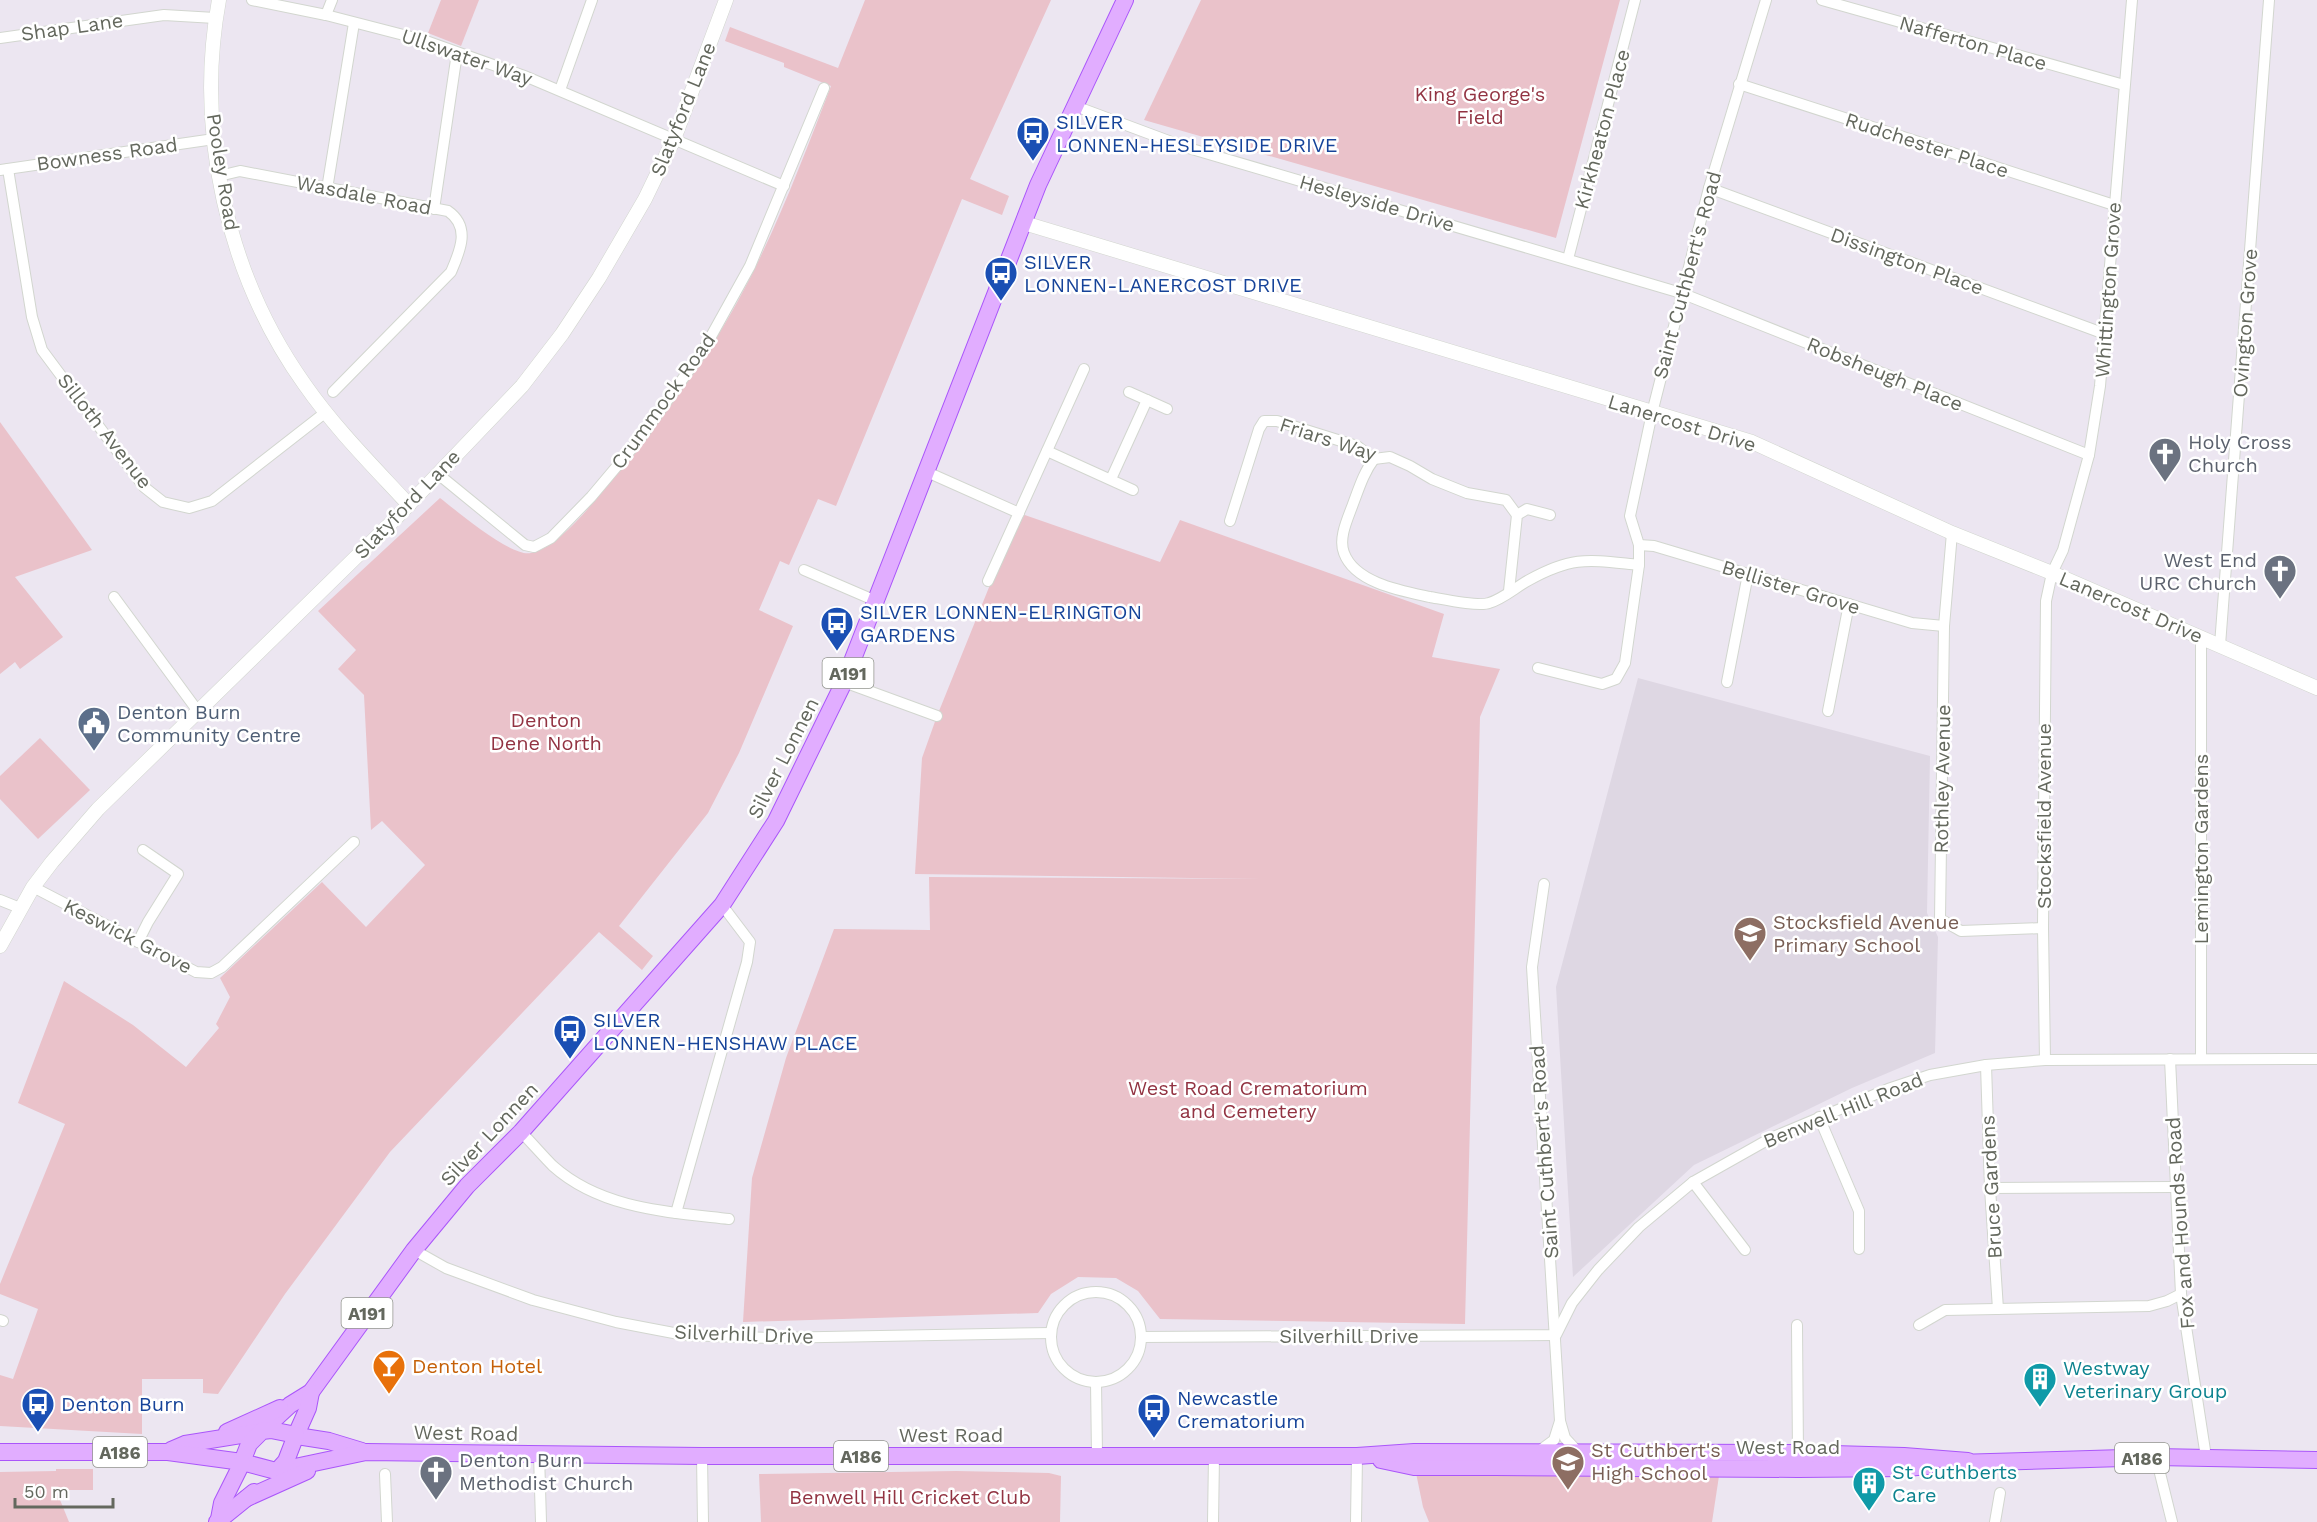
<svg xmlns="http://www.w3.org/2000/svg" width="2317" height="1522" font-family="'Work Sans',sans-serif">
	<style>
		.education { fill: #ded7e3 }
		.green { fill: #eac2ca }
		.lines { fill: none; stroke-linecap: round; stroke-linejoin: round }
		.minor-casing { stroke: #d2d6cf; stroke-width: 12 }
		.tertiary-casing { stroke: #d2d6cf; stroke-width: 15 }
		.primary-casing { stroke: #aa56fa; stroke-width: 18 }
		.minor { stroke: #fff; stroke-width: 10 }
		.tertiary { stroke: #fff; stroke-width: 14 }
		.primary { stroke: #e1adff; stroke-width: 16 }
		.labels { text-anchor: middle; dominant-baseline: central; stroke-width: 5; stroke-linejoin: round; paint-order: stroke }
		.shield { fill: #fff; stroke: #92958e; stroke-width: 1.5 }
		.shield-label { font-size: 18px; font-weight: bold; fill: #64685e }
		.street-label { font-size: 20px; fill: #64685e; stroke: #fff }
		.park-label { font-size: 20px; fill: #923342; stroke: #fff }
		.transit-label { font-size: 20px; fill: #164399; stroke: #fff; text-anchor: start }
		.worship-label { font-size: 20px; fill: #5b616d; stroke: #fff; text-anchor: start }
		.service-label { font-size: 20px; fill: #4e5e75; stroke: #fff; text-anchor: start }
		.education-label { font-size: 20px; fill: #785e54; stroke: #fff; text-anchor: start }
		.food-label { font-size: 20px; fill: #c56008; stroke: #fff; text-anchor: start }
		.culture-label { font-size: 20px; fill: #0d838f; stroke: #fff; text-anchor: start }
	</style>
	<rect width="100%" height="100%" fill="#ece6f1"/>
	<path class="education" d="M 1638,678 L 1930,756 L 1927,913 L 1938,937 L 1935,1053 L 1852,1088 L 1694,1165 L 1573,1277 L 1556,987 Z"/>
	<g class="green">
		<path d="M 441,0 L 479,0 L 461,46 L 428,33 Z"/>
		<path d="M 865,0 L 1051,0 L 970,179 L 1009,196 L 1002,215 L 962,199 L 836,506 L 818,499 L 789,565 L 780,561 L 759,610 L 793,626 L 739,753 L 708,813 L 619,926 L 653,956 L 642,970 L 599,932 L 390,1152 L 285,1294 L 218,1394 L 203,1393 L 203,1379 L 142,1379 L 142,1434 L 0,1426 L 0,1375 L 13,1379 L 38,1309 L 0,1294 L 0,1284 L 65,1124 L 18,1103 L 64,981 L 133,1025 L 186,1067 L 219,1028 L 216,1024 L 230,997 L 220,978 L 322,882 L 366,927 L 425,865 L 382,821 L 371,830 L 364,695 L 338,669 L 356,650 L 318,611 L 440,498 C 457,511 512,558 531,553 C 559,547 590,506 608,485 C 645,440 680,395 711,346 C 763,266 797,174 831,86 L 784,67 L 784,63 L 725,41 L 730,27 L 838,68 Z"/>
		<path d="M 1201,0 L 1620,0 L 1556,238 L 1144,120 Z"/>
		<path d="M 0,422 L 92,550 L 15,577 L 63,637 L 20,669 L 15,662 L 0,674 Z"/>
		<path d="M 1019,513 L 1160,562 L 1180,520 L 1444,614 L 1432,657 L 1500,669 L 1480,717 L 1465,1324 L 1160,1319 L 1138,1291 L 1116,1278 L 1078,1277 L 1051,1294 L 1038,1313 L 743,1322 L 752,1178 L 786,1058 L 834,929 L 930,930 L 929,877 L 1263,879 L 915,874 L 922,758 L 937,716 Z"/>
		<path d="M 40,738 L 90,790 L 38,839 L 0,799 L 0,776 Z"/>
		<path d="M 56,1469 L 93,1469 L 93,1490 L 56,1490 L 69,1522 L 0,1522 L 0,1472 L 56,1471 Z"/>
		<path d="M 956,1471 L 1049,1473 L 1061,1476 L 1060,1522 L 761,1522 L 759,1474 Z"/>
		<path d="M 1416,1473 L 1719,1476 L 1712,1522 L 1429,1522 L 1423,1507 Z"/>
	</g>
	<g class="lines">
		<g class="minor-casing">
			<g id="minor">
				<path d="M 252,0 L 326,15 L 423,40 L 527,77 L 784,186"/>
				<path d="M 1822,0 L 2124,85"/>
				<path d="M 326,15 L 332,0"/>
				<path d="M 0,38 L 164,15 L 215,18"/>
				<path d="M 1739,84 L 2114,205"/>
				<path d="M 560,90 L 592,0"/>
				<path d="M 1075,106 L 1185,147 L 1681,293 L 2089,455"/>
				<path d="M 8,169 L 32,317 L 42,350 L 144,487 L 163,502 L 189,508 L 212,501 L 326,412"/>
				<path d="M 0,170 L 214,139"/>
				<path d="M 219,176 L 240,171 L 448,211 C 471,227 460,251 451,272 L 333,392"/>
				<path d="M 1709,188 L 2105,334"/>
				<path d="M 327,189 L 354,23"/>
				<path d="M 434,209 L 457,53"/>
				<path d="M 1568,259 L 1635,0"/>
				<path d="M 1129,392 L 1167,409"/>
				<path d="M 1047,451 L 1133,490"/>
				<path d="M 1374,459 C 1364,472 1359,488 1353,504 C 1348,518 1338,538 1344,553 C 1355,583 1402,591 1430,597 C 1442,599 1479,607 1489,603 C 1503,599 1516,587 1529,580 C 1574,555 1590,560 1639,565"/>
				<path d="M 927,472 L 1019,513"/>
				<path d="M 438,474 L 525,545 L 534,547 L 551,538 L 591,497 L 639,440 L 704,349 L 750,266 L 824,88"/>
				<path d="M 1111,479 L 1147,400"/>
				<path d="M 1230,521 L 1259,429 L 1264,421 L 1277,421 L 1357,446 L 1374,459 L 1390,457 L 1410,466 L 1432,479 L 1467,493 L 1506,500 L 1517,515"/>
				<path d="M 1952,533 L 1944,626 L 1940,919 L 1961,931 L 2043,928"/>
				<path d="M 1639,545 L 1654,546 L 1912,623 L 1944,626"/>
				<path d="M 804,570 L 876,601"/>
				<path d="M 988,581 L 1084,369"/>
				<path d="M 1509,591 L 1517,515 L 1527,509 L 1550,515"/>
				<path d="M 114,597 L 197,710"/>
				<path d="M 2201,638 L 2201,1059"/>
				<path d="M 2220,645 L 2269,0"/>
				<path d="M 1538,668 L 1602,684 L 1616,679 L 1625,663 L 1639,565 L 1639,545 L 1630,516 L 1652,413 L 1709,188 L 1766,0"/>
				<path d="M 844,682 L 937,716"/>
				<path d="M 1727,682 L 1748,574"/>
				<path d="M 1828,711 L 1849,604"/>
				<path d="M 1544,884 L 1532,967 L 1560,1421 L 1565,1438 L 1578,1452"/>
				<path d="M 33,887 L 196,972 L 211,973 L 222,967 L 354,842"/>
				<path d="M 0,900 L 20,908"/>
				<path d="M 138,942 L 148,922 L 178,874 L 143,850"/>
				<path d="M 2170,1059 L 2181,1294 L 2206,1457"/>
				<path d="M 2045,1060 L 2043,928 L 2046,601 L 2052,573 L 2063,550 L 2089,455 L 2100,386 L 2132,0"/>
				<path d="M 1986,1065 L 1990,1188 L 1998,1309"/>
				<path d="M 1819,1117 L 1859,1211 L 1859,1249"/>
				<path d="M 521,1132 C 532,1143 542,1155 553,1166 C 601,1209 668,1212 729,1219"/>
				<path d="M 1693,1182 L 1745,1250"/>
				<path d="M 1990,1188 L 2175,1187"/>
				<path d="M 676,1213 L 747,962 L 750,942 L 722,905"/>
				<path d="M 414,1250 L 446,1268 L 533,1300 L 616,1322 L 684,1335 L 770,1338 L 1051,1333"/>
				<circle cx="1096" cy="1337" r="45"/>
				<path d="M 0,1320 L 3,1321"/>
				<path d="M 1797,1325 L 1798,1457"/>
				<path d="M 1919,1325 L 1945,1310 L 2149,1306 L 2167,1301 L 2181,1294"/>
				<path d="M 1141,1337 L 1556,1335 L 1572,1303 L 1598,1270 L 1639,1227 L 1693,1182 L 1771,1138 L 1888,1089 L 1930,1075 L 1986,1065 L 2045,1060 L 2317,1059"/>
				<path d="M 1096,1382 L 1097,1455"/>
				<path d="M 1539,1451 L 1554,1440 L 1560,1421"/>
				<path d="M 539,1454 L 541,1522"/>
				<path d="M 702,1456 L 703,1522"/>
				<path d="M 2156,1457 L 2172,1522"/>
				<path d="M 385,1474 L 387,1522"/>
				<path d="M 1213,1522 L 1214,1456"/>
				<path d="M 1356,1522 L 1357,1456"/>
				<path d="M 1995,1522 L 2000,1493"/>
			</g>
		</g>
		<g class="tertiary-casing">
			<g id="tertiary">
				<path d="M 219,0 C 195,131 227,276 305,385 C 335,428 373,466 409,505"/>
				<path d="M 1024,223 L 1752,442 L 1952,533 L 2052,573 L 2317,688"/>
				<path d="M 0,946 L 33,887 L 52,862 L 98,809 L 395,519 L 522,386 L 562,334 L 599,278 L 645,199 L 674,139 L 726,0"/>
			</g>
		</g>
		<g class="primary-casing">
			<g id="primary">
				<path d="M 262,1431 L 290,1405 L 311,1392 L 414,1250 L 467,1186 L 521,1132 L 722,905 L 776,821 L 844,682 L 1038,185 L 1125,0"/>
				<path d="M 227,1432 L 280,1408"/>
				<path d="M 296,1435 L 308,1408 L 311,1392"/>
				<path d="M 297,1436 L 329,1441 L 362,1451"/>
				<path d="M 171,1450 L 185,1444 L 260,1432"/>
				<path d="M 0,1452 L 168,1452 L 242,1462"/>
				<path d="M 1381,1460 L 1414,1467 L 1495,1467 L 1798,1469 L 1907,1468 L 1928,1466"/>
				<path d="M 242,1462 L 276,1471 L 366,1452 L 702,1456 L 1357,1456 L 1414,1452 L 1798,1453 L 1904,1456 L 1968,1461"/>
				<path d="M 242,1462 L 249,1444 L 262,1431 L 271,1430 L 296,1435"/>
				<path d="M 1956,1463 L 2156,1457 L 2317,1460"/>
				<path d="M 277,1471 L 286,1461 L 296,1435"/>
				<path d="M 247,1498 L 307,1471"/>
				<path d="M 219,1519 L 222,1503 L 242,1463"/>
				<path d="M 217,1522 L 254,1492"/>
			</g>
		</g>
		<use href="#minor" class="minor"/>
		<use href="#tertiary" class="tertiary"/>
		<use href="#primary" class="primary"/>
	</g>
	<defs>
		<g id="bus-pin" transform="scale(1.725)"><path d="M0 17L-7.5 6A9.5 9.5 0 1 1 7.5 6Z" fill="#1a4fb4" stroke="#fff"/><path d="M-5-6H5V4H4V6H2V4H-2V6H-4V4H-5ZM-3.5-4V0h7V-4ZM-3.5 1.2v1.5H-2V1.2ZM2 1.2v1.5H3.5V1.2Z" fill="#fff"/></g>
		<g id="church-pin" transform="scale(1.725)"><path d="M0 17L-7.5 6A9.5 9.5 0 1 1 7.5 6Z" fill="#6b7280" stroke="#fff"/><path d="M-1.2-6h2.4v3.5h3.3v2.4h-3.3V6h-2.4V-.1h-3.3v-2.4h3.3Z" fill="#fff"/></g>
		<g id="civic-pin" transform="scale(1.725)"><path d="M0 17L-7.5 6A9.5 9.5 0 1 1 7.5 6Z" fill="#5c6f8a" stroke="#fff"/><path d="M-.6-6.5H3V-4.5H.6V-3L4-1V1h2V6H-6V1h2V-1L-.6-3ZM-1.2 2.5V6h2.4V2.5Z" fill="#fff"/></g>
		<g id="school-pin" transform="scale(1.725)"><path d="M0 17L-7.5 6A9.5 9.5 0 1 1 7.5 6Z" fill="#8d6e63" stroke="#fff"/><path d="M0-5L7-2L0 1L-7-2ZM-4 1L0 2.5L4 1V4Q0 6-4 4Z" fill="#fff"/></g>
		<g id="bar-pin" transform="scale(1.725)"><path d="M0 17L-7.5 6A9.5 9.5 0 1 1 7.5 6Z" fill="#e8710a" stroke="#fff"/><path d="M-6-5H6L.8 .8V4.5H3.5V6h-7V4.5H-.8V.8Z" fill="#fff"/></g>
		<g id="building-pin" transform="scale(1.725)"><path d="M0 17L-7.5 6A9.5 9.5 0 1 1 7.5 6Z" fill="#0f9aa8" stroke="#fff"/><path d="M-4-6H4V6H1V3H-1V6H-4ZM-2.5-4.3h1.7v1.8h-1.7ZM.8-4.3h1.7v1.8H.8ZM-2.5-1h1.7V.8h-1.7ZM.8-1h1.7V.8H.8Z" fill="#fff"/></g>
	</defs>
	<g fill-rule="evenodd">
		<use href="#bus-pin" x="1033" y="133"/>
		<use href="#bus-pin" x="1001" y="273"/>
		<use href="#church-pin" x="2165" y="454"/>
		<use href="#church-pin" x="2280" y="571"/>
		<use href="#bus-pin" x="837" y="623"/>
		<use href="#civic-pin" x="94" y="723"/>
		<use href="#school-pin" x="1750" y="933"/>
		<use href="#bus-pin" x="570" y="1031"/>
		<use href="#bar-pin" x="389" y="1366"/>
		<use href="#building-pin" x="2040" y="1379"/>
		<use href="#bus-pin" x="38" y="1404"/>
		<use href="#bus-pin" x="1154" y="1410"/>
		<use href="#school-pin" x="1568" y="1462"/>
		<use href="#church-pin" x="436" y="1472"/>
		<use href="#building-pin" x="1869" y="1483"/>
	</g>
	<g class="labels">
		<g class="shield">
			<rect x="822.5" y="658" width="51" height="30" rx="4.5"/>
			<rect x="341.5" y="1298" width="51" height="30" rx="4.5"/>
			<rect x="93" y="1437" width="54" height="30" rx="4.5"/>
			<rect x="834" y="1441" width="54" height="30" rx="4.5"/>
			<rect x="2115" y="1443" width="54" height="30" rx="4.5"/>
		</g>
		<g class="shield-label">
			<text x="848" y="673">A191</text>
			<text x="367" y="1313">A191</text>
			<text x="120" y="1452">A186</text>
			<text x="861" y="1456">A186</text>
			<text x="2142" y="1458">A186</text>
		</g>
		<g class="street-label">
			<text transform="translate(72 27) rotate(-8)">Shap Lane</text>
			<text transform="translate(1973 43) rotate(16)">Nafferton Place</text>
			<text transform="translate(467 57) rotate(19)">Ullswater Way</text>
			<text transform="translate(683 109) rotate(-68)">Slatyford Lane</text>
			<text transform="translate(1602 129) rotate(-75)">Kirkheaton Place</text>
			<text transform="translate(1927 145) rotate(18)">Rudchester Place</text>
			<text transform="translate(107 154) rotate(-8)">Bowness Road</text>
			<text transform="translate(223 172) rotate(81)">Pooley Road</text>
			<text transform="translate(364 195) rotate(11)">Wasdale Road</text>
			<text transform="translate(1377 203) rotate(16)">Hesleyside Drive</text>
			<text transform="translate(1907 261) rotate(20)">Dissington Place</text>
			<text transform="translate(1687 275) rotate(-75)">Saint Cuthbert's Road</text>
			<text transform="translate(2108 290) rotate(-86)">Whittington Grove</text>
			<text transform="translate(2245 323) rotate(-86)">Ovington Grove</text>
			<text transform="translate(1885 374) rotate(22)">Robsheugh Place</text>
			<text transform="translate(663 401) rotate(-54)">Crummock Road</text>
			<text transform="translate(1682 423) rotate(17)">Lanercost Drive</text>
			<text transform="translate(105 431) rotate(52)">Silloth Avenue</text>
			<text transform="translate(1328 439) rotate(18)">Friars Way</text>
			<text transform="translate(407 504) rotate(-46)">Slatyford Lane</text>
			<text transform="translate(1791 587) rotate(17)">Bellister Grove</text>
			<text transform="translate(2131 607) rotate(23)">Lanercost Drive</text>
			<text transform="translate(783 758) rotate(-63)">Silver Lonnen</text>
			<text transform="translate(1942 779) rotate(-89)">Rothley Avenue</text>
			<text transform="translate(2044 816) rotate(-90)">Stocksfield Avenue</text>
			<text transform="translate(2201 849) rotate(-90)">Lemington Gardens</text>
			<text transform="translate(128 936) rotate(27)">Keswick Grove</text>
			<text transform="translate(1843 1110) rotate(-22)">Benwell Hill Road</text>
			<text transform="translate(489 1134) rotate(-47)">Silver Lonnen</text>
			<text transform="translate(1544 1152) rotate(-94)">Saint Cuthbert's Road</text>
			<text transform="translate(1991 1187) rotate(-93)">Bruce Gardens</text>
			<text transform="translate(2180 1223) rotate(-94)">Fox and Hounds Road</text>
			<text transform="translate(744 1334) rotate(2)">Silverhill Drive</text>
			<text x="1349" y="1336">Silverhill Drive</text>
			<text transform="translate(466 1433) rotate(1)">West Road</text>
			<text x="951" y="1435">West Road</text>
			<text x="1788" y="1447">West Road</text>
		</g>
		<g class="park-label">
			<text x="1480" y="94">King George's<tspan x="1480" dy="23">Field</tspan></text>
			<text x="546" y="720">Denton<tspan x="546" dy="23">Dene North</tspan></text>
			<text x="1248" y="1088">West Road Crematorium<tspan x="1248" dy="23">and Cemetery</tspan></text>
			<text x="910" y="1497">Benwell Hill Cricket Club</text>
		</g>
		<g class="transit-label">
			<text x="1056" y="122">SILVER<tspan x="1056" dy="23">LONNEN-HESLEYSIDE DRIVE</tspan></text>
			<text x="1024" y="262">SILVER<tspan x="1024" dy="23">LONNEN-LANERCOST DRIVE</tspan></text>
			<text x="860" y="612">SILVER LONNEN-ELRINGTON<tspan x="860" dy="23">GARDENS</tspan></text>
			<text x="593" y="1020">SILVER<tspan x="593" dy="23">LONNEN-HENSHAW PLACE</tspan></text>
			<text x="1177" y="1398">Newcastle<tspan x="1177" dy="23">Crematorium</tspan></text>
			<text x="61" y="1404">Denton Burn</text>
		</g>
		<g class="worship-label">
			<text x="2188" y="442">Holy Cross<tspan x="2188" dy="23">Church</tspan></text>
			<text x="2257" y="560" text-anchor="end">West End<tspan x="2257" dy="23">URC Church</tspan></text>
			<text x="459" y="1460">Denton Burn<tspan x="459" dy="23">Methodist Church</tspan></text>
		</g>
		<g class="service-label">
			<text x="117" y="712">Denton Burn<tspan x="117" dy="23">Community Centre</tspan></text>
		</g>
		<g class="education-label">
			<text x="1773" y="922">Stocksfield Avenue<tspan x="1773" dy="23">Primary School</tspan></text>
			<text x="1591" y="1450">St Cuthbert's<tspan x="1591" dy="23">High School</tspan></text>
		</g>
		<g class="food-label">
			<text x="412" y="1366">Denton Hotel</text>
		</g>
		<g class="culture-label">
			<text x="2063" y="1368">Westway<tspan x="2063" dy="23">Veterinary Group</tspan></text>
			<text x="1892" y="1472">St Cuthberts<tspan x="1892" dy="23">Care</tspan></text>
		</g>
	</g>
	<path d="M15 1498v9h98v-9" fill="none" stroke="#64685e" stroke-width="3"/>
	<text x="24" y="1498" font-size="18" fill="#64685e" stroke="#ffffff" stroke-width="4.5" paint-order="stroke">50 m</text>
</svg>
